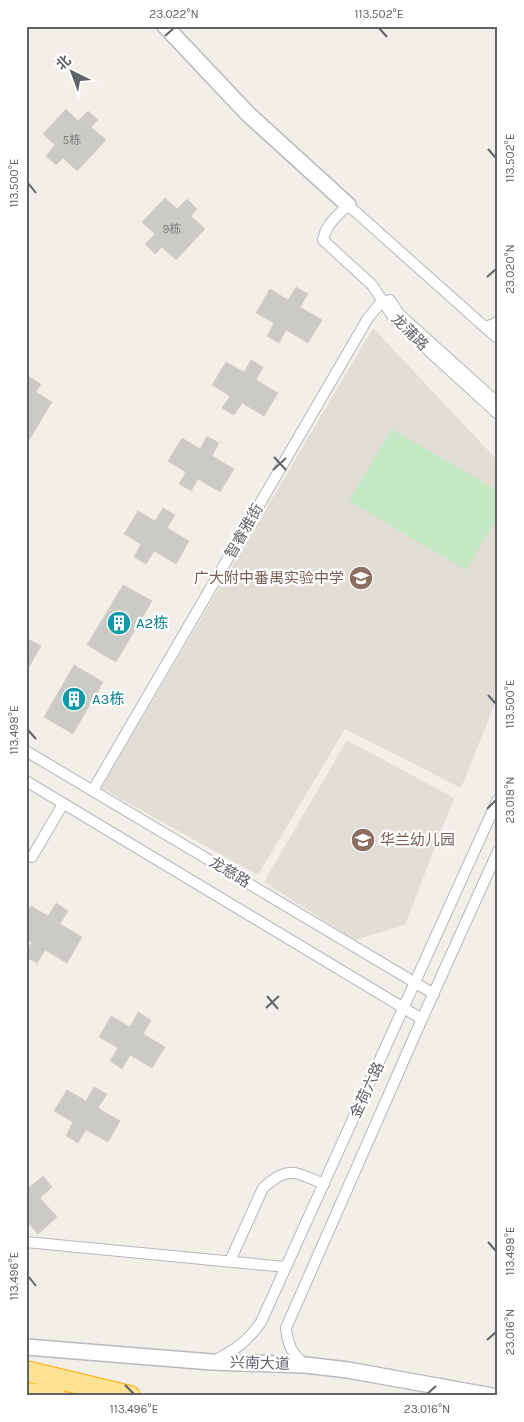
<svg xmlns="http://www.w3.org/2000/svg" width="524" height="1422" font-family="Karla,'Noto Sans SC',sans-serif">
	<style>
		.education { fill: #e1ded6 }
		.green { fill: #c5e8c5 }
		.building { fill: #cccac5; stroke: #d6d1c6 }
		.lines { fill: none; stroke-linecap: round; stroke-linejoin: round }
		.street-casing { stroke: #b5b8bc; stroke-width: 12 }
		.secondary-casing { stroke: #b6babf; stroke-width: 18 }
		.highway-casing { stroke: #f9ab00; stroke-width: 22 }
		.street { stroke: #fff; stroke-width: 10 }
		.secondary { stroke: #fff; stroke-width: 15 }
		.highway { stroke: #fde293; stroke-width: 20 }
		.ticks { fill: none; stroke: #5f6368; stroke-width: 2 }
		.labels { text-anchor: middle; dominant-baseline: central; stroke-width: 4.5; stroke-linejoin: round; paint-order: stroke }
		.number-label { font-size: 12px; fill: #7a7d7f }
		.street-label { font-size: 15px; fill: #5f6368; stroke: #fff }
		.education-label { font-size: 15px; fill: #785e54; stroke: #fff; text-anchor: end }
		.culture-label { font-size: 15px; fill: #0d838f; stroke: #fff; text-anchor: start }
		.neatline { fill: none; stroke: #5f6368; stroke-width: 2 }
		.ticks-label { font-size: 12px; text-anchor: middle; fill: #5f6368 }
	</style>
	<rect width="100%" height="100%" fill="#f1efe8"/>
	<g class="education">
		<path d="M 373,328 L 498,461 L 498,696 L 461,788 L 345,729 L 258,875 L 101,788 Z"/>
		<path d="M 347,740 L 454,798 L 405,925 L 355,940 L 264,882 Z"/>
	</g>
	<path class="green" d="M 392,429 L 498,491 L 498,516 L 466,570 L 349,501 Z"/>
	<g class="building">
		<path d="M 66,109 L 78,121 L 88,111 L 98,120 L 91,127 L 106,140 L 77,171 L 63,158 L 56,165 L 46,156 L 55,145 L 43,134 Z"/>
		<path d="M 165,198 L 177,209 L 187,199 L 197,209 L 191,216 L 205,229 L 176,260 L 162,247 L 155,254 L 145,244 L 155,234 L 142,222 Z"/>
		<path d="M 296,287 L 308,294 L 300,307 L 322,320 L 308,343 L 286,330 L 279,343 L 267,336 L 274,323 L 256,313 L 270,289 L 288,300 Z"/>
		<path d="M 251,360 L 263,367 L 256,380 L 278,393 L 264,416 L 242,403 L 234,415 L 222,408 L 230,396 L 212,385 L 226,362 L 244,372 Z"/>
		<path d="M 26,375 L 41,384 L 36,392 L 52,402 L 26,445 Z"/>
		<path d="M 207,436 L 219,443 L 212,456 L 234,469 L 220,492 L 198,479 L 191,491 L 179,484 L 186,472 L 168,461 L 182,438 L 200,449 Z"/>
		<path d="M 163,508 L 175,515 L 167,528 L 189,541 L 176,564 L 154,551 L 146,564 L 134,557 L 141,544 L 124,534 L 138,511 L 155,521 Z"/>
		<path d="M 123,585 L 152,601 L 116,662 L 87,645 Z"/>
		<path d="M 26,638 L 41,646 L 26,672 Z"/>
		<path d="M 74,665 L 103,682 L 73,734 L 44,717 Z"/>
		<path d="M 56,903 L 68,911 L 60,924 L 82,937 L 67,963 L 45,950 L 37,963 L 26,957 L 26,952 L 32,942 L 26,939 L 26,914 L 31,906 L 48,916 Z"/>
		<path d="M 138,1012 L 151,1020 L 143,1034 L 165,1047 L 152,1068 L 130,1055 L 122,1069 L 110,1061 L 118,1048 L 99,1037 L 111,1016 L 130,1027 Z"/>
		<path d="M 94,1087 L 107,1094 L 98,1108 L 120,1121 L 108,1142 L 86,1130 L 78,1143 L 66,1136 L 73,1122 L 54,1111 L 67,1090 L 86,1101 Z"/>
		<path d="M 43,1176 L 52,1187 L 40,1198 L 57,1217 L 38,1234 L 26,1220 L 26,1190 Z"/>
	</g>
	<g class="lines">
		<g class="street-casing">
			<g id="street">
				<path d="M 390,300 L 400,315 L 498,403"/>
				<path d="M 481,324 L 485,327 L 494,324 L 498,321"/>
				<path d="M 496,337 L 348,205 C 337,216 326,224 323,240 L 372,285 L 395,320 L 498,414"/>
				<path d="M 26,751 L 434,994"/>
				<path d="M 26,781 L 422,1019"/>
				<path d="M 93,790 L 368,318 L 383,300"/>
				<path d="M 32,857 L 63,804"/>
				<path d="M 26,1242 L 286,1267"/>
				<path d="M 230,1261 L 263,1188 C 288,1165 295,1172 324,1184"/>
				<path d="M 213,1361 C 234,1351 248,1341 261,1322 L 498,799"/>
				<path d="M 305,1365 C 292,1353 288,1346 286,1328 L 422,1019 L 498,851"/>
			</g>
		</g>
		<g class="secondary-casing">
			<g id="secondary">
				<path d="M 165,26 L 248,114 L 348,205"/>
				<path d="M 26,1347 L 212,1362 L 305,1365 L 348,1370 L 492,1396"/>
			</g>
		</g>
		<g class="highway-casing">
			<g id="highway">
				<path d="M 26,1371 L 130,1396"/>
				<path d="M 26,1393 L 56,1396"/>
			</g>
		</g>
		<use href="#street" class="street"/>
		<use href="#secondary" class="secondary"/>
		<use href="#highway" class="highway"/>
	</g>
	<path class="ticks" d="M 379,28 L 387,37M 165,36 L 174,28M 488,149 L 496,158M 28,183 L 36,193M 487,277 L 496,269M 274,457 L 286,470M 273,470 L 286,458M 488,695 L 496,704M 28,730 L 36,739M 487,809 L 496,800M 267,996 L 278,1009M 266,1008 L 279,996M 488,1242 L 496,1251M 28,1276 L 36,1286M 487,1340 L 496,1332M 125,1385 L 134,1394M 427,1394 L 436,1386"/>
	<defs>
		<g id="school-disc" transform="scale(1.25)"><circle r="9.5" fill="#8d6e63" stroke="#fff"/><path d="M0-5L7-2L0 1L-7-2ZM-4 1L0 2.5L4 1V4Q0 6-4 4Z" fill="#fff"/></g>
		<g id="building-disc" transform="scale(1.25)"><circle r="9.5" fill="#0f9aa8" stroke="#fff"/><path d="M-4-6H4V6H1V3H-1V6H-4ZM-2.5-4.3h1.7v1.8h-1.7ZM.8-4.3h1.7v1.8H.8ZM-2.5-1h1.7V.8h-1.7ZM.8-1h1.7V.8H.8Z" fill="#fff"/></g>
	</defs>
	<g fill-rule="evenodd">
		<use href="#school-disc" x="361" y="578"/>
		<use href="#building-disc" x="119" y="623"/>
		<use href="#building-disc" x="74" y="699"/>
		<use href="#school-disc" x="363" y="840"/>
	</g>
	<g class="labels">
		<g class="number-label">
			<text x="72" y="140">5栋</text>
			<text x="172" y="229">9栋</text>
		</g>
		<g class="street-label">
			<text transform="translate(410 332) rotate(45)">龙蒲路</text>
			<text transform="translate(244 531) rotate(-60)">智睿雅街</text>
			<text transform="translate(230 872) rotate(31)">龙慈路</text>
			<text transform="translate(367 1090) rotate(-65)">金荷六路</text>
			<text transform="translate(260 1363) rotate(2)">兴南大道</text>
		</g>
		<g class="education-label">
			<text x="344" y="578">广大附中番禺实验中学</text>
			<text x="380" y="840" text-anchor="start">华兰幼儿园</text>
		</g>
		<g class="culture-label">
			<text x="136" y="623">A2栋</text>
			<text x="92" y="699">A3栋</text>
		</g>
	</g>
	<rect width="524" height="1422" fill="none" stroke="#ffffff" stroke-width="55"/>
	<g transform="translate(72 72) rotate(318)" stroke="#ffffff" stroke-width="4" paint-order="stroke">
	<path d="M0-4L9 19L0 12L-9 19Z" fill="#5f6368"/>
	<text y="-8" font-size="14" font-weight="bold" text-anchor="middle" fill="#5f6368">北</text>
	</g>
	<rect x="28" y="28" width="468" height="1366" class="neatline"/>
	<g class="ticks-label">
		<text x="174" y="18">23.022°N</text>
		<text x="379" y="18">113.502°E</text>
		<text transform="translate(510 158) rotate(-90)" y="4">113.502°E</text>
		<text transform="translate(14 183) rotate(-90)" y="4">113.500°E</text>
		<text transform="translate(510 269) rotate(-90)" y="4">23.020°N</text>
		<text transform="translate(510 704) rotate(-90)" y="4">113.500°E</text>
		<text transform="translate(14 730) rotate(-90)" y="4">113.498°E</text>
		<text transform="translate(510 800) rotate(-90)" y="4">23.018°N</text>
		<text transform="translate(510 1251) rotate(-90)" y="4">113.498°E</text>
		<text transform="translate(14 1276) rotate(-90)" y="4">113.496°E</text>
		<text transform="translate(510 1332) rotate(-90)" y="4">23.016°N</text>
		<text x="134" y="1413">113.496°E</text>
		<text x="427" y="1413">23.016°N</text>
	</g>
</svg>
